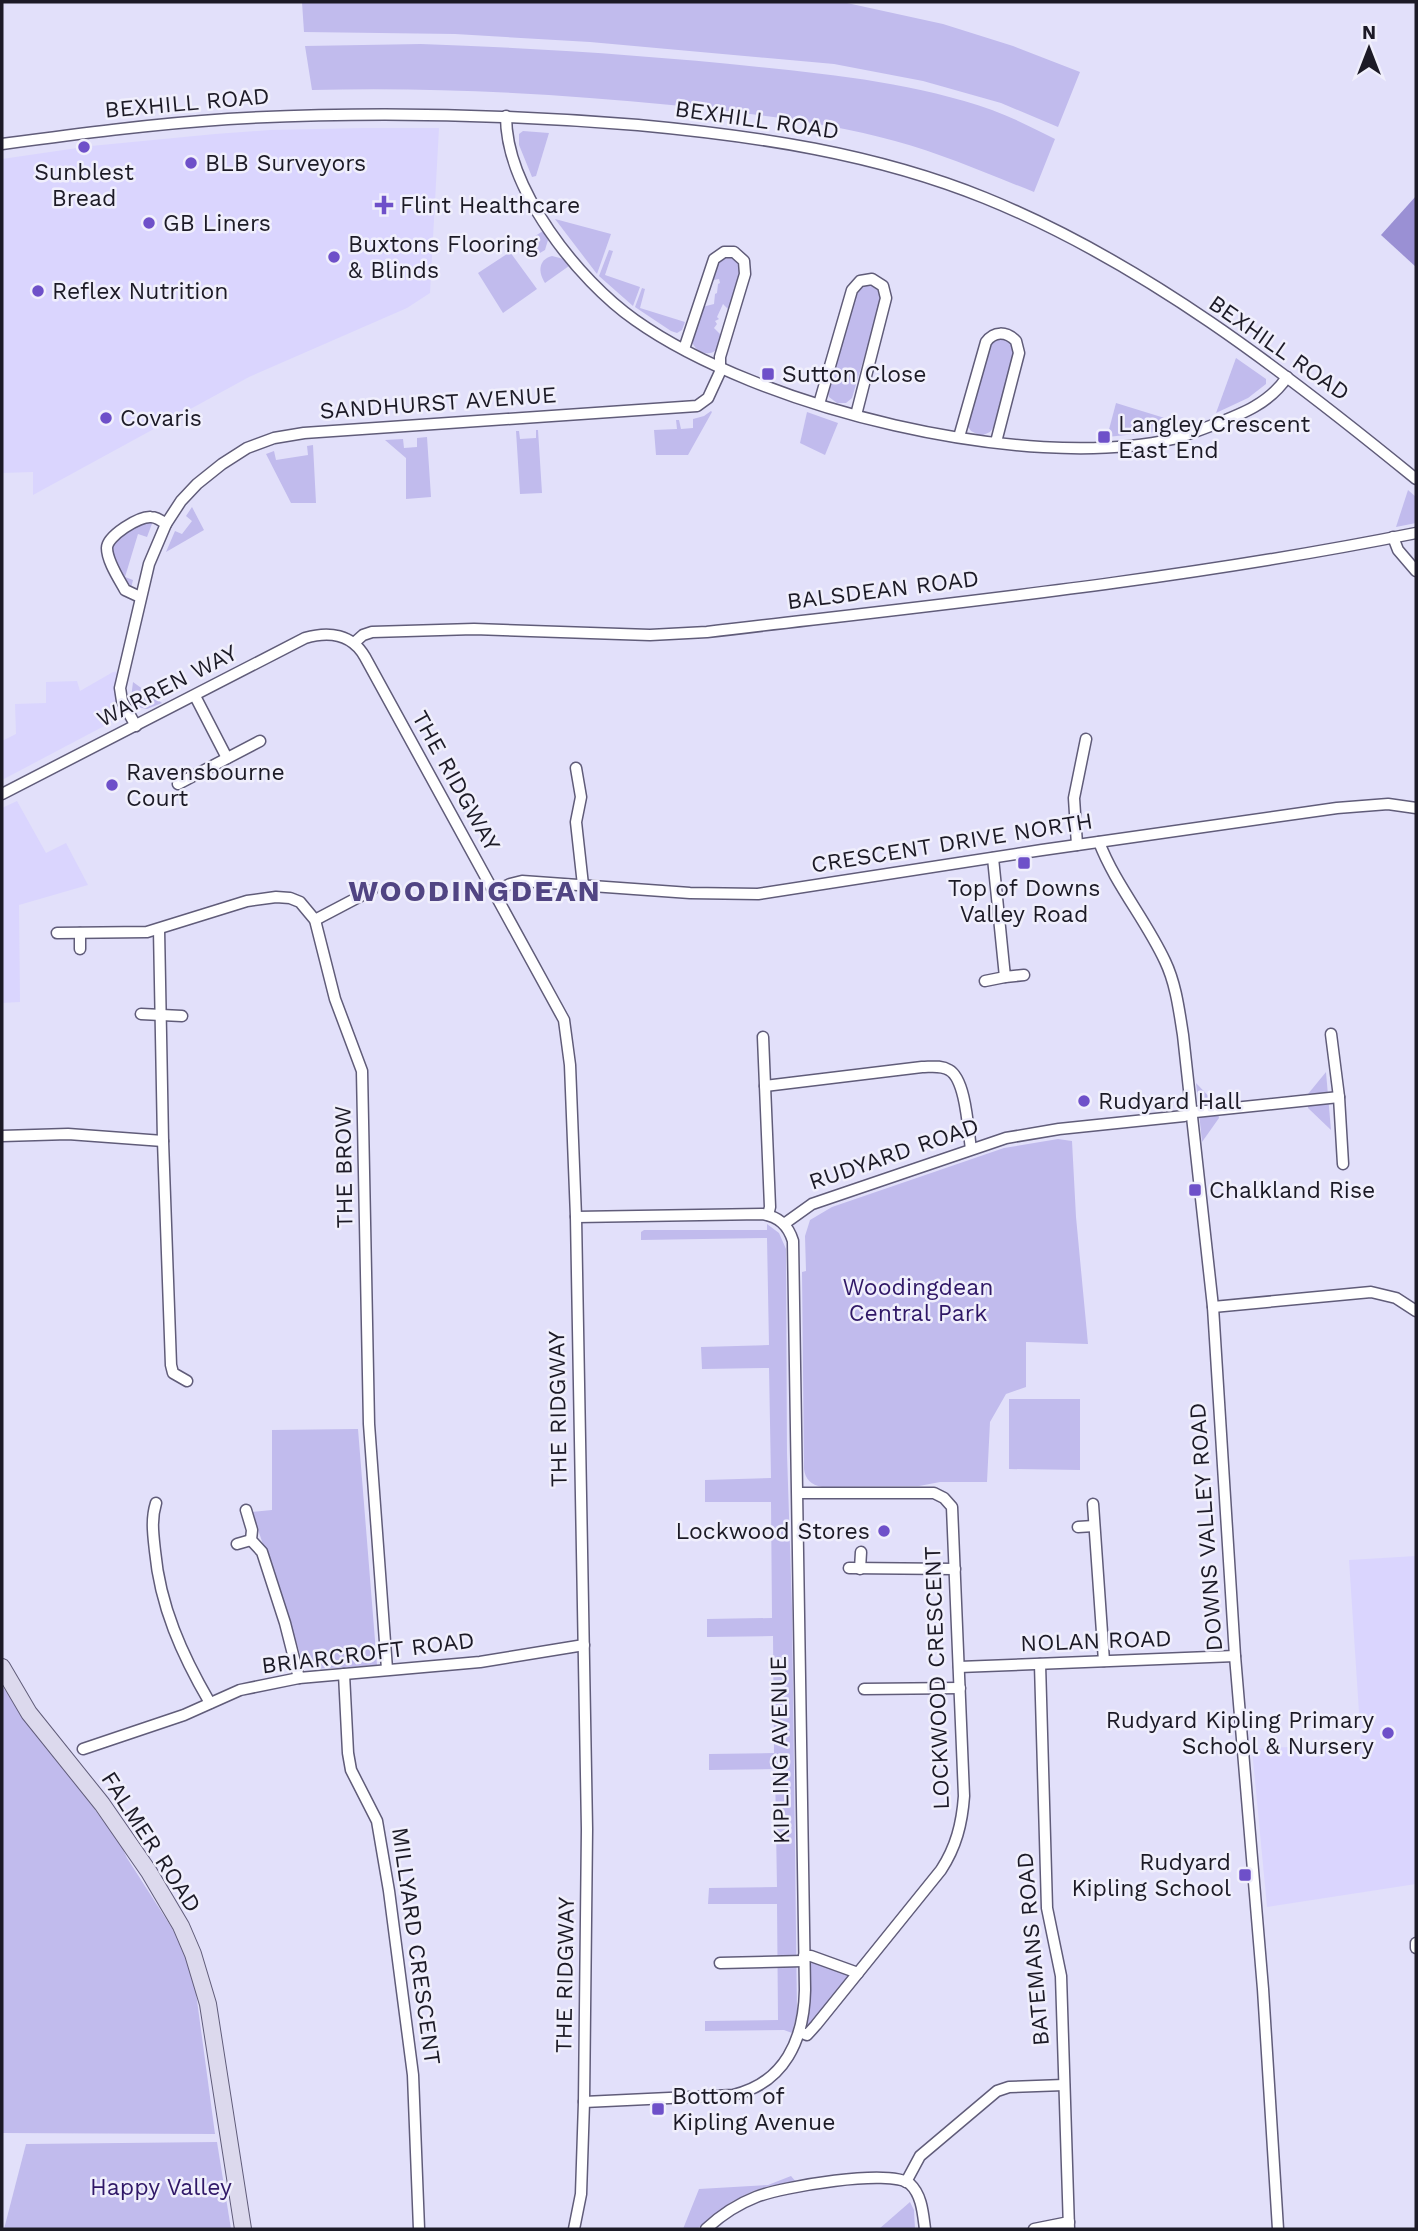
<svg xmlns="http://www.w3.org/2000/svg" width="1418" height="2231" font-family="'Work Sans',sans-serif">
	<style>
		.built { fill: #dad5fe }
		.green { fill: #c1bbed }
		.water { fill: #9a90d4 }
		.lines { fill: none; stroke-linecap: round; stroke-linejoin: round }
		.street-casing { stroke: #605c79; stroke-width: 13 }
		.secondary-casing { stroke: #605c79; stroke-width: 18 }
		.street { stroke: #fff; stroke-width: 10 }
		.secondary { stroke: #dcd9ed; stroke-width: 16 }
		.poi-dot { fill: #6e50c9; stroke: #f0effc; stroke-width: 2.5 }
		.labels { text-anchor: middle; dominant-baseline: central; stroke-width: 5; stroke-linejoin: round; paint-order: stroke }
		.street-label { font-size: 23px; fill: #1c1a26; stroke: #f0effc }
		.poi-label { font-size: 23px; fill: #1c1a26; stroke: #f0effc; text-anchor: start }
		.park-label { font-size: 23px; fill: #301867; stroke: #f0effc }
		.district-label { font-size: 30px; font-weight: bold; letter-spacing: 2px; fill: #514583; stroke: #f0effc }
	</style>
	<rect width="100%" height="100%" fill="#e2e0fa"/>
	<g class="built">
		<path d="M 363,128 L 439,128 L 430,293 L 407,308 L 249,377 L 33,495 L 33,472 L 2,473 L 2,159 L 91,146 L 215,134 L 270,130 Z"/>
		<path d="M 122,671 L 125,715 L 2,780 L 2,741 L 16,734 L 15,704 L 46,703 L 46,682 L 77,681 L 80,691 L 113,672 Z"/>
		<path d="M 17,801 L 46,853 L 66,843 L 88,885 L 19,905 L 20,1002 L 2,1003 L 2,808 Z"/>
		<path d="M 1416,1556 L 1416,1884 L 1267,1907 L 1252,1749 L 1361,1743 L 1349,1560 Z"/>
	</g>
	<g class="green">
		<path d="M 302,2 L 847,3 L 943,24 L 1013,46 L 1080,72 L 1058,127 L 1001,103 L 923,81 L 834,64 L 590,42 L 455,34 L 304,32 Z"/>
		<path d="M 421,44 C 534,48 646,55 759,67 C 837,75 918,84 992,110 C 1014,118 1035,129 1055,139 L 1034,192 C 988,174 943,154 895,141 C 822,121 746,113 671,105 C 552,93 432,87 312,90 L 305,46 Z"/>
		<path d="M 523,131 L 549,133 L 536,176 L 532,177 L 519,145 L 519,134 Z"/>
		<path d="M 555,219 L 611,234 L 597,274 Z"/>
		<path d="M 543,231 L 548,240 L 545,250 L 533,257 L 523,253 L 518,247 Z"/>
		<path d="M 609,250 L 613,251 L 605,275 L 640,287 L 633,306 L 599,276 Z"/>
		<path d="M 510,252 L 537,289 L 503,313 L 478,273 Z"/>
		<path d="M 552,256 L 564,259 L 569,266 L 545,283 C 538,272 538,260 552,256 Z"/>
		<path d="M 729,256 L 737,260 L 740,274 L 731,306 L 728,309 L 723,304 L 717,317 L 719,319 L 715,321 L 717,324 L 714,328 L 722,336 C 720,341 719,348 715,351 C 706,357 693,350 692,340 C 691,330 699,316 702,307 L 714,304 L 715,294 L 717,293 L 718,284 L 720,283 L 719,279 L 709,281 L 720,258 Z"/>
		<path d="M 872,283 L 881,291 L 881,301 L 852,398 L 846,403 L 837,403 L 829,397 L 827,390 L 857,289 L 860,285 Z"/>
		<path d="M 642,288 L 645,289 L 640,308 L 685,322 L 682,330 L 677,333 L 671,331 L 635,307 Z"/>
		<path d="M 998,339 C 1008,339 1013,344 1014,353 L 993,428 L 990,432 L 981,436 L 971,431 L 967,425 L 991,342 Z"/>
		<path d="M 1236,358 L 1266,379 L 1266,384 L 1248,398 L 1216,413 Z"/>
		<path d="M 1116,403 L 1184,424 L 1155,432 L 1107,437 Z"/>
		<path d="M 711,411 L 712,412 L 688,455 L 656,455 L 654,430 L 677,429 L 676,420 L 679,420 L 681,429 L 693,428 L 693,419 L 704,416 Z"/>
		<path d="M 807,412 L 838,423 L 825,455 L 800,443 Z"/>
		<path d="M 536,430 L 538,430 L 542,493 L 520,494 L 516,431 L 519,431 L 520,439 L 536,438 Z"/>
		<path d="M 427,437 L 431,497 L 406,499 L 406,458 L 385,440 L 403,439 L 404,448 L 417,447 L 417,438 Z"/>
		<path d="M 313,445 L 316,503 L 291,503 L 266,454 L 274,451 L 276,460 L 308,455 L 307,446 Z"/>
		<path d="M 1408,490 L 1416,497 L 1416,523 L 1396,527 Z"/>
		<path d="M 192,507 L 204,530 L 166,552 L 175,531 L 182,534 L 192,521 L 186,516 Z"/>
		<path d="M 145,521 L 153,521 L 147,537 L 138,534 L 125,577 L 133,580 L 130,592 L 111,553 L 115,539 Z"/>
		<path d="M 133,682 L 162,703 L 147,709 L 137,707 L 131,698 Z"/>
		<path d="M 1326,1072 L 1331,1130 L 1308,1108 L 1308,1094 Z"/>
		<path d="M 1196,1083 L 1216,1104 L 1219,1118 L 1202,1142 Z"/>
		<path d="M 1058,1139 L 1072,1141 L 1076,1217 L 1088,1344 L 1026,1342 L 1026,1387 L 1006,1394 L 990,1422 L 987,1482 L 940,1482 L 919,1486 L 822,1487 C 811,1485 805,1479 804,1469 L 802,1272 L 806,1271 L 805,1236 L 810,1220 L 832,1207 L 1004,1148 Z"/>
		<path d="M 767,1224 L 779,1233 L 786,1249 L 787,1453 L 792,1608 L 797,2012 L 792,2033 L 784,2030 L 705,2031 L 705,2021 L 778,2020 L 777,1904 L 708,1904 L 709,1888 L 777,1887 L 775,1769 L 709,1770 L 709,1754 L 774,1753 L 773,1636 L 707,1637 L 707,1619 L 772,1618 L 771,1502 L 705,1502 L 705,1480 L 771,1478 L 769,1368 L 702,1369 L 701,1347 L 769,1345 L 767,1238 L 641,1240 L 641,1232 L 644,1230 L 767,1230 Z"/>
		<path d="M 1009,1399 L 1080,1399 L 1080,1470 L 1009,1469 Z"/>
		<path d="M 358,1429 L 377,1665 L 314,1669 L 309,1667 L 302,1659 L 252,1512 L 272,1510 L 272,1430 Z"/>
		<path d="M 2,1686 L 120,1843 L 127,1858 L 177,1936 L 194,1978 L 215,2134 L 2,2133 Z"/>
		<path d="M 804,1956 L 858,1973 L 816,2025 L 800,2032 Z"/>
		<path d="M 217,2142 L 231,2229 L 4,2229 L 26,2144 Z"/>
		<path d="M 791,2176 L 797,2183 L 769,2186 L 753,2191 L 731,2202 L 697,2229 L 683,2229 L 699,2189 L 768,2185 Z"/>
		<path d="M 910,2202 L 914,2210 L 915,2229 L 879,2229 Z"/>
	</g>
	<path class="water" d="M 1416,196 L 1416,267 L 1381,235 Z"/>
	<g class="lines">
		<g class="street-casing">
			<g id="street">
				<path d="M 506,116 C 506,189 578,280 635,320 C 759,408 1024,473 1173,439 C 1187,435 1200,430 1213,425 C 1242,414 1270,403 1287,377"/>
				<path d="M 2,144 C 77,134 152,124 228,119 C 365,111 501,114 638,125 C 756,136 874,153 985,198 C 1143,262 1285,372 1416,479"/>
				<path d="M 819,404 L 852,290 L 860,281 L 872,279 L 883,286 L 886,298 L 856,415"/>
				<path d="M 959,437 L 986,342 C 994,331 1006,331 1016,341 L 1019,353 L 996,442"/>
				<path d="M 1393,537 L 1398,550 L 1416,571"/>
				<path d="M 140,597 L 125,590 C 119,579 107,561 107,548 C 107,536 139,516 151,517 C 156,517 162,521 166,524"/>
				<path d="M 354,643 L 363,635 L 372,632 L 474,629 L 650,635 L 707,632 C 944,604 1182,580 1416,533"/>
				<path d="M 195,696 L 227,758"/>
				<path d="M 136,726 L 122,701 L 120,688 L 149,564 L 166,524 L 181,501 L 197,484 L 222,464 L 247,448 L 274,438 L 304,433 L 697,406 L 708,398 L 720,372 L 720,357 L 745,274 L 744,261 L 734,252 L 724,252 L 714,259 L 684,349"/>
				<path d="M 576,768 L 581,797 L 576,822 L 583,885"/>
				<path d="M 178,784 L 260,741"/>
				<path d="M 2,794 L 305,638 C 329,631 352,634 365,657 L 564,1020 L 570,1065 L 576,1217 L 587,1829 L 584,2102 L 581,2194 L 574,2229"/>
				<path d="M 1099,842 C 1115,884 1146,920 1165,961 C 1176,984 1179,1010 1183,1035 L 1213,1307 L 1235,1656 L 1263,1989 L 1278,2229"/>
				<path d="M 1077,845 L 1074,798 L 1086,739"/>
				<path d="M 993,858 L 1005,977 L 1024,975"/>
				<path d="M 494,892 L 510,884 L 522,881 L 690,893 L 758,894 L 1042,850 L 1337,808 L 1388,804 L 1416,808"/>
				<path d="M 315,920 L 372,890"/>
				<path d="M 159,929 L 163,1141 L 171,1365 L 173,1373 L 187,1381"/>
				<path d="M 57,933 L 147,932 L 247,901 L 276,897 L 290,898 L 300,902 L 315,920 L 335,999 L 362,1071 L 369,1424 L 387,1669"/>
				<path d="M 80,949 L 80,933"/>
				<path d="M 985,981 L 1005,977"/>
				<path d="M 141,1014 L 182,1016"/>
				<path d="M 1331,1034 L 1339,1097 L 1343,1164"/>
				<path d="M 763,1037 L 770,1207 L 768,1215"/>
				<path d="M 765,1086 L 922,1067 C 931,1067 941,1065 949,1070 C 966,1079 968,1130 971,1149"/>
				<path d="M 2,1136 L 68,1134 L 163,1141"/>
				<path d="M 576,1217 L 762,1214 C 779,1217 788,1225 793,1241 L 805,1990 C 804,2039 785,2083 733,2095 L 584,2102"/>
				<path d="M 784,1224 L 812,1204 L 1006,1138 L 1059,1129 L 1184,1116 L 1195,1112 L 1339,1097"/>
				<path d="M 1213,1307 L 1371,1292 L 1396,1298 L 1416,1311"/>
				<path d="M 798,1493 L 934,1493 L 944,1498 L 952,1507 L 964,1796 C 962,1824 956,1847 941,1870 L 816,2025 L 807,2035 L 800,2032"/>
				<path d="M 156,1503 C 151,1519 153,1533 155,1551 C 160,1606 182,1655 210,1703"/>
				<path d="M 1093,1504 L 1104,1661"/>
				<path d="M 246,1510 L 252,1530 L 251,1540 L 262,1552 L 285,1623 L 299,1678"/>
				<path d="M 1078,1527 L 1094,1526"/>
				<path d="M 237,1544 L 251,1540"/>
				<path d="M 849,1568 L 955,1569"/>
				<path d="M 860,1569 L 861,1552"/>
				<path d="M 1040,1664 L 1047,1908 L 1061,1976 L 1069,2229"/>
				<path d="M 959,1667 L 1235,1656"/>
				<path d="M 344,1674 L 348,1753 L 351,1770 L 377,1821 L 389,1891 L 413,2075 L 419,2229"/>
				<path d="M 864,1689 L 960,1688"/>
				<path d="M 83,1749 L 184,1715 L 240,1690 L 299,1678 L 480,1662 L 584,1645"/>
				<path d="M 1416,1943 L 1416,1948"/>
				<path d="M 804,1956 L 811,1956 L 858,1973"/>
				<path d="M 720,1963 L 804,1961"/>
				<path d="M 906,2182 L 920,2156 L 997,2091 L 1009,2087 L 1064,2085"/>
				<path d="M 706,2229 C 720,2216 738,2204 756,2197 C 781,2187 890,2168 910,2184 C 922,2195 923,2214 925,2229"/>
				<path d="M 1034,2229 L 1069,2222"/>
			</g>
		</g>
		<g class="secondary-casing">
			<path id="secondary" d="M 2,1667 L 29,1713 L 102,1804 L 149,1872 L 181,1926 L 193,1954 L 208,2004 L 243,2229"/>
		</g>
		<use href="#street" class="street"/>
		<use href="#secondary" class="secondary"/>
	</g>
	<g class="poi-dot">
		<circle cx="84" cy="147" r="7"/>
		<circle cx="191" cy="163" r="7"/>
		<path d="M380.5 194.5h7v7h7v7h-7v7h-7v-7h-7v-7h7z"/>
		<circle cx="149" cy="223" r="7"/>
		<circle cx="334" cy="257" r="7"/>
		<circle cx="38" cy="291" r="7"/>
		<rect x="761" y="367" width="14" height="14" rx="3.5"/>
		<circle cx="106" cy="418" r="7"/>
		<rect x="1097" y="430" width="14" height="14" rx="3.5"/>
		<circle cx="112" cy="785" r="7"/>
		<rect x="1017" y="856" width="14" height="14" rx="3.5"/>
		<circle cx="1084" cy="1101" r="7"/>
		<rect x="1188" y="1183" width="14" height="14" rx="3.5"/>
		<circle cx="884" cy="1531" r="7"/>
		<circle cx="1388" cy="1733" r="7"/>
		<rect x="1238" y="1868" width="14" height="14" rx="3.5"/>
		<rect x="651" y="2102" width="14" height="14" rx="3.5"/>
	</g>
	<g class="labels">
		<g class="street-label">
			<text transform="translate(187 103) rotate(-5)">BEXHILL ROAD</text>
			<text transform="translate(757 120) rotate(8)">BEXHILL ROAD</text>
			<text transform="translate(1279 348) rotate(35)">BEXHILL ROAD</text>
			<text transform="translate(438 403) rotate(-4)">SANDHURST AVENUE</text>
			<text transform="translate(883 590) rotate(-7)">BALSDEAN ROAD</text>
			<text transform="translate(167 686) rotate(-27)">WARREN WAY</text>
			<text transform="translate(456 781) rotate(61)">THE RIDGWAY</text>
			<text transform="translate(952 843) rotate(-9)">CRESCENT DRIVE NORTH</text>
			<text transform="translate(894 1154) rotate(-19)">RUDYARD ROAD</text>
			<text transform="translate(344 1167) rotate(-91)">THE BROW</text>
			<text transform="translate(558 1409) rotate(-91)">THE RIDGWAY</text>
			<text transform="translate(1206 1527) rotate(-94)">DOWNS VALLEY ROAD</text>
			<text transform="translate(1096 1641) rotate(-2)">NOLAN ROAD</text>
			<text transform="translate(368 1653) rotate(-7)">BRIARCROFT ROAD</text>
			<text transform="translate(937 1678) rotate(-92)">LOCKWOOD CRESCENT</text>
			<text transform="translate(780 1750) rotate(-91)">KIPLING AVENUE</text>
			<text transform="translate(151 1842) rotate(57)">FALMER ROAD</text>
			<text transform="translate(416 1946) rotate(82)">MILLYARD CRESCENT</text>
			<text transform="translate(1033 1949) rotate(-95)">BATEMANS ROAD</text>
			<text transform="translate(565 1975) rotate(-89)">THE RIDGWAY</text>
		</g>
		<g class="poi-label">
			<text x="205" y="163">BLB Surveyors</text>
			<text x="84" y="172" text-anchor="middle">Sunblest<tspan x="84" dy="26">Bread</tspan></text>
			<text x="400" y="205">Flint Healthcare</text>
			<text x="163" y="223">GB Liners</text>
			<text x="348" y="244">Buxtons Flooring<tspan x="348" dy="26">&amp; Blinds</tspan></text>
			<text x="52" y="291">Reflex Nutrition</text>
			<text x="782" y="374">Sutton Close</text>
			<text x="120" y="418">Covaris</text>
			<text x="1118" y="424">Langley Crescent<tspan x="1118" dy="26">East End</tspan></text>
			<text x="126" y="772">Ravensbourne<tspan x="126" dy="26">Court</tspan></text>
			<text x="1024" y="888" text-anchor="middle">Top of Downs<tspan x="1024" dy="26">Valley Road</tspan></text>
			<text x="1098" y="1101">Rudyard Hall</text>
			<text x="1209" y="1190">Chalkland Rise</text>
			<text x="870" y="1531" text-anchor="end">Lockwood Stores</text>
			<text x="1374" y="1720" text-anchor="end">Rudyard Kipling Primary<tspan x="1374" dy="26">School &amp; Nursery</tspan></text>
			<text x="1231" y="1862" text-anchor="end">Rudyard<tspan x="1231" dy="26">Kipling School</tspan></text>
			<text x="672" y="2096">Bottom of<tspan x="672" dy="26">Kipling Avenue</tspan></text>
		</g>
		<g class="park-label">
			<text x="918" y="1287">Woodingdean<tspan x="918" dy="26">Central Park</tspan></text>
			<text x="161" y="2187">Happy Valley</text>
		</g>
		<g class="district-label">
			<text x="475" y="890">WOODINGDEAN</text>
		</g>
	</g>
	<rect width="1418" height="2231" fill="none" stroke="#1c1a26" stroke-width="7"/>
	<g transform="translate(1369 49)" stroke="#f0effc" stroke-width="5" paint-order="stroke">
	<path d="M0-5L12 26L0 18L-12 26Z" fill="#1c1a26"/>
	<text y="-10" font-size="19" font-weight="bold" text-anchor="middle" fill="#1c1a26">N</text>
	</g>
</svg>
